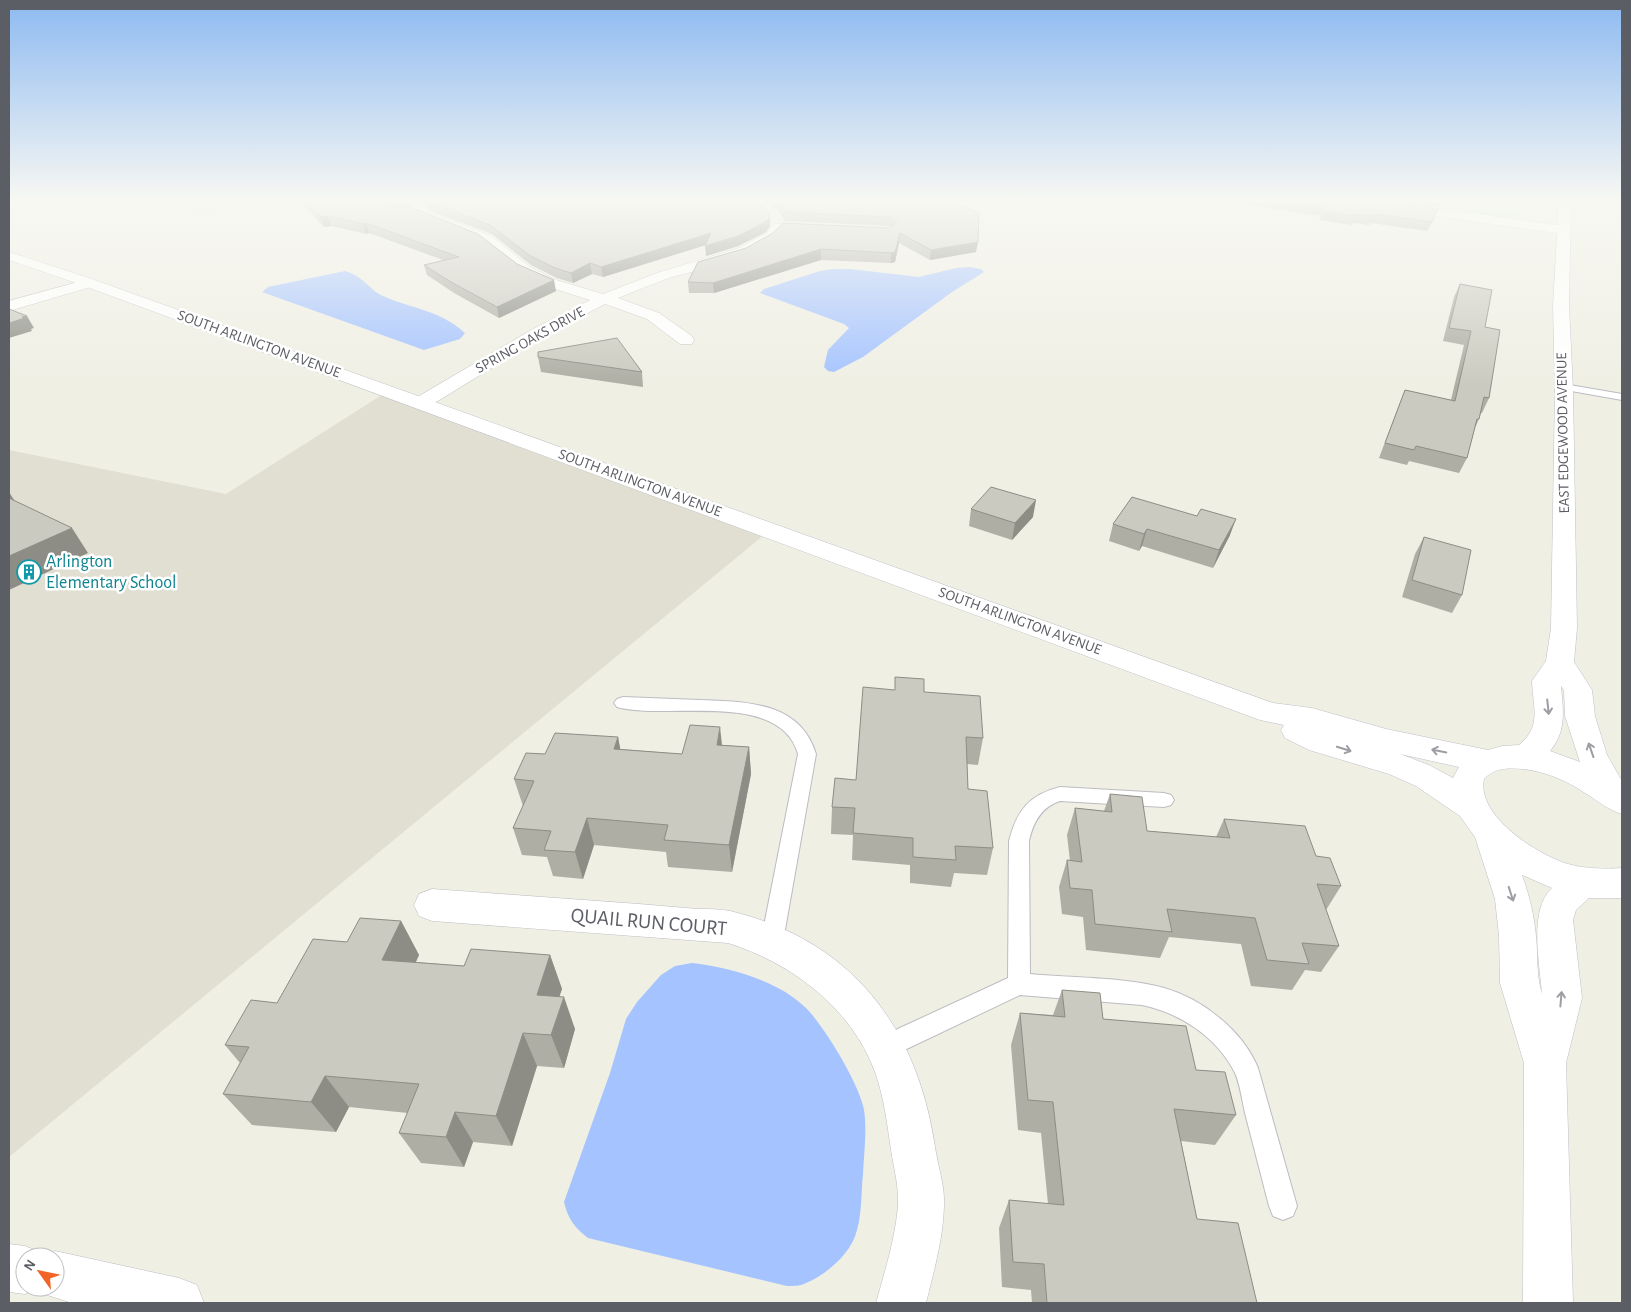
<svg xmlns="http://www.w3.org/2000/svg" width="1631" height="1312" font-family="'Alegreya Sans',sans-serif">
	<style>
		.education { fill: #e0dfd2 }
		.green { fill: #bfe8c8 }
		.water { fill: #a4c3ff }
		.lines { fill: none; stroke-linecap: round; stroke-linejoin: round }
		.service-casing { stroke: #bcbcc3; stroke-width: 2 }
		.minor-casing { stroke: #bcbcc3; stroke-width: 1 }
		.secondary-casing { stroke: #bec0c8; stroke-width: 1 }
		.service { fill: #fff; fill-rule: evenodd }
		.minor { fill: #fff; fill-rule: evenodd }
		.secondary { fill: #fff; fill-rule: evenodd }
		.wall { fill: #aeaea5 }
		.shaded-wall { fill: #8d8d86 }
		.building { fill: #cacac0; stroke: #8d8d86 }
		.oneway { stroke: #9d9ea3 }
		.labels { text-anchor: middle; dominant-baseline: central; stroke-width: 5; stroke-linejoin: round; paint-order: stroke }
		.far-street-label { font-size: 15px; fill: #5c5e65; stroke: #fff }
		.culture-label { font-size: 18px; fill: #0d838f; stroke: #fff; text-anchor: start }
		.near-street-label { font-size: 21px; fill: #5c5e65; stroke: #fff }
	</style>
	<rect width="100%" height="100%" fill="#efefe4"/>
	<g class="education">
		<path d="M 157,202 L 256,202 L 205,215 Z"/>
		<path d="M 388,391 L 770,530 L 9,1157 L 9,450 L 226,494 Z"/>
	</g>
	<path class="green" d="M 1498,202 L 1540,202 C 1535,206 1529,210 1523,213 C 1508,221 1476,217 1462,206 C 1472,201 1487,204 1498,202 Z"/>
	<g class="water">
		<path d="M 969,267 L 981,269 L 984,272 L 952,292 L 863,357 L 834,372 L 828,371 L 824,367 L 828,350 L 849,328 L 844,324 L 760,293 L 764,289 L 820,271 L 833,269 L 850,269 L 919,277 L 956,268 Z"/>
		<path d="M 345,271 C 365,277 369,290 383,296 C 412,309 440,310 465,333 L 460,339 L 424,350 L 262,292 L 268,287 Z"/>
		<path d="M 692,963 C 729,967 779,981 806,1008 C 824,1026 860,1085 864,1110 C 867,1128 864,1155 863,1174 C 861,1192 862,1213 857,1230 C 851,1254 827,1274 806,1283 C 801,1286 793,1286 787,1286 L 588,1238 C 575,1228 568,1219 564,1202 L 610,1073 L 626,1019 L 637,1002 L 661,975 L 675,966 Z"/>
	</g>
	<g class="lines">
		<g class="service-casing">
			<g id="service">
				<path d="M 1564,384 L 1622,394 L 1622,400 L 1560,389 L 1559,387 L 1560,385 Z"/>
				<path d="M 623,697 C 649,698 674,699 700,700 C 746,702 800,701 816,754 L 783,941 L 780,948 L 772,951 L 764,948 L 761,941 L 798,754 C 780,689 666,721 617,707 L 614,703 L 617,699 Z"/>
				<path d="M 1060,787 L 1164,793 L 1171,795 L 1174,800 L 1171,805 L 1164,807 L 1060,801 C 1041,807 1033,823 1029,841 L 1030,974 C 1071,978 1126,977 1164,988 C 1203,999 1243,1031 1258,1068 L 1297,1206 L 1293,1216 L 1283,1220 L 1273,1216 L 1269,1206 C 1261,1175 1253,1144 1245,1113 C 1242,1100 1240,1084 1235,1073 C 1217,1037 1180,1013 1142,1005 L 1020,995 L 894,1055 L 885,1059 L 876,1055 L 873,1047 L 876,1039 L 1008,978 L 1009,841 C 1017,810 1029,795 1060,787 Z"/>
			</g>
		</g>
		<g class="minor-casing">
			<g id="minor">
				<path d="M 412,202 L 424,202 L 426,211 L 491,236 L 530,267 L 556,280 L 603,294 L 657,273 L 739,248 L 767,233 L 773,224 L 783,224 L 784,227 C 762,260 705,267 669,278 C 652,284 635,291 618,298 L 659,313 L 692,336 L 694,340 L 692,344 L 680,344 L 647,319 L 605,304 L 544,336 L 428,407 L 421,409 L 414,407 L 412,403 L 414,399 L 533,329 L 590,300 L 546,286 L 520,273 L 481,242 L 416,216 Z"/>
				<path d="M 1358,202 L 1390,202 L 1564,226 L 1570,230 L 1564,234 L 1364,206 Z"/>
				<path d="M 89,279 L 94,280 L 96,283 L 94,286 L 9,311 L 9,301 Z"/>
				<path d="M 432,889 C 501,894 570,899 639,904 C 659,906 678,907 698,909 C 709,909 720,909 730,911 C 851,940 917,1026 935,1147 C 938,1167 945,1185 944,1206 C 943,1239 934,1271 926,1303 L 876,1303 C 885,1271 895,1239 898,1206 C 899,1187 894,1169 891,1150 C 887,1123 884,1097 875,1072 C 851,1007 791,963 728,943 L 432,921 L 419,916 L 414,905 L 419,894 Z"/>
				<path d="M 9,1244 L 25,1246 L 42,1253 L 43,1255 L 55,1251 L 179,1278 L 197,1285 L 204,1303 L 72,1303 L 38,1292 L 37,1289 L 25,1294 L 9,1292 ZM 25,1257 L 55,1257 L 55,1287 L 25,1287 Z"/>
			</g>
		</g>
		<g class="secondary-casing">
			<path id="secondary" d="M 1559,202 L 1571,202 L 1569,306 L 1573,390 L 1577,628 L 1574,662 L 1592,690 L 1595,716 L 1607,755 L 1622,781 L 1622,814 C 1608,810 1597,800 1585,793 C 1566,780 1546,772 1524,769 C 1509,768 1495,767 1484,779 C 1476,816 1538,855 1568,864 C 1586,869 1604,869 1622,868 L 1622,898 L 1589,898 L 1576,910 L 1573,920 L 1582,998 L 1566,1063 L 1573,1303 L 1523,1303 L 1524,1063 L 1500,983 L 1499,936 L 1495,899 L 1475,837 L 1460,816 L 1416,786 L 1389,774 L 1309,750 L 1285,738 L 1281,730 L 1284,725 L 1260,720 L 79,284 L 9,260 L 9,252 L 89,278 L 1273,703 L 1312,708 L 1386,729 L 1488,750 L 1502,746 L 1519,745 C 1542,726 1533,708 1532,681 L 1546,661 L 1551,628 L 1555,390 L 1553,306 ZM 1561,686 L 1564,690 L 1565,716 L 1580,762 L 1550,751 C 1567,731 1563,710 1561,686 ZM 1400,754 L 1459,767 L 1453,778 L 1429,765 ZM 1522,875 L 1552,888 C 1528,910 1540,964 1542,994 C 1536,975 1538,955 1536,936 C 1534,914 1529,895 1522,875 Z"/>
		</g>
		<use href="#service" class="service"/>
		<use href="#minor" class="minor"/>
		<use href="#secondary" class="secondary"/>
	</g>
	<g class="wall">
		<path d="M 302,202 L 389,205 L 388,202 L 411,202 L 412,208 L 517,264 L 556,291 L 499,318 L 454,293 L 427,275 L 424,265 L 443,260 L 369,233 L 366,234 L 331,226 L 324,227 L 303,205 Z"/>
		<path d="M 426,202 L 754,202 L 770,226 L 766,232 L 738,246 L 706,256 L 706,245 L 603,277 L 592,274 L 573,283 L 557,278 L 531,265 L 492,234 L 428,210 Z"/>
		<path d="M 761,202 L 951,202 L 976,252 L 930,260 L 899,243 L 895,262 L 891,263 L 821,260 L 714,293 L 689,293 L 688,282 L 889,228 L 891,227 L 889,226 L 785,221 L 778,210 L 773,206 Z"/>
		<path d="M 1229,202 L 1387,202 L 1434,218 L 1427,231 L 1371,223 L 1370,225 L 1353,223 L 1352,225 L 1319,220 L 1321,216 Z"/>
		<path d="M 1404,202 L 1442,202 L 1440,207 Z"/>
		<path d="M 1460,284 L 1485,327 L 1489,398 L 1482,413 L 1481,413 L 1479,419 L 1475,428 L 1467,458 L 1459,473 L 1409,461 L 1407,465 L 1379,458 L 1399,405 L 1405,390 L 1451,400 L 1464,345 L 1443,341 L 1454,297 Z"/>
		<path d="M 538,357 L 642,372 L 643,387 L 541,372 Z"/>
		<path d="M 971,509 L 1033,517 L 1012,540 L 969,526 Z"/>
		<path d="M 1113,524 L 1230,535 L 1213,568 L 1142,546 L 1139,551 L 1109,541 Z"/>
		<path d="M 1424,537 L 1462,595 L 1452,613 L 1402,597 L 1415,554 Z"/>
		<path d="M 924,692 L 983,738 L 978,765 L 967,764 L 968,789 L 993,848 L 987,875 L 954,873 L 951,887 L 910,883 L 910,865 L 852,860 L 853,835 L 831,834 L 832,807 L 856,780 Z"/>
		<path d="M 618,737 L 620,749 L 682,754 L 722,745 L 749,747 L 751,774 L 732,872 L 668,867 L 666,852 L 594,845 L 583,879 L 553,876 L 547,857 L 522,855 L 513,828 L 523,806 L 514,779 L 545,754 Z"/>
		<path d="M 1110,794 L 1147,831 L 1216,837 L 1224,819 L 1316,856 L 1341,886 L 1326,910 L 1339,946 L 1321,972 L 1305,970 L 1292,990 L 1251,986 L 1241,944 L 1169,937 L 1160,958 L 1086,950 L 1083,917 L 1062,914 L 1059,887 L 1067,860 L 1070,861 L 1067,835 L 1075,808 L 1104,811 Z"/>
		<path d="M 401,921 L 419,955 L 416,962 L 464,966 L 550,955 L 562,989 L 559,996 L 575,1029 L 564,1068 L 537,1066 L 512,1146 L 473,1142 L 464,1167 L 421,1163 L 399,1133 L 408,1113 L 349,1107 L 336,1132 L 252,1125 L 223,1094 L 240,1063 L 225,1045 L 277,1003 L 347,942 Z"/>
		<path d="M 1062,990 L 1103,1019 L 1196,1070 L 1236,1115 L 1215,1145 L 1181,1141 L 1197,1219 L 1257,1303 L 1032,1303 L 1031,1290 L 1002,1287 L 999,1228 L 1009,1200 L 1048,1204 L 1041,1133 L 1018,1130 L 1011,1045 L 1020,1013 L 1053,1015 Z"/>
	</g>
	<g class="shaded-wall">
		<path d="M 1438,209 L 1434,218 L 1427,231 L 1431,222 Z"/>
		<path d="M 328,216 L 331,226 L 324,227 L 321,217 Z"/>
		<path d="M 770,217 L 770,226 L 766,232 L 738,246 L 706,256 L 705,246 Z"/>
		<path d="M 366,223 L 369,233 L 366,234 L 363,224 Z"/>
		<path d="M 711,233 L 712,243 L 603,277 L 601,267 Z"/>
		<path d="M 900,233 L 899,243 L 895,262 L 891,263 L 891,253 Z"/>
		<path d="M 978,242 L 976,252 L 930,260 L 931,250 Z"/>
		<path d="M 821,249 L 821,260 L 714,293 L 713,283 Z"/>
		<path d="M 590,263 L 592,274 L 573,283 L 571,273 Z"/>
		<path d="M 554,280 L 556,291 L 499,318 L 497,307 Z"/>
		<path d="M 27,316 L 34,328 L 31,329 L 32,331 L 9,338 L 9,323 Z"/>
		<path d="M 9,492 L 21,511 L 9,514 Z"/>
		<path d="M 1036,500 L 1033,517 L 1012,540 L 1015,523 Z"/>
		<path d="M 1236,519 L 1230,535 L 1213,568 L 1219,550 Z"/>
		<path d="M 72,528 L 88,553 L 9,590 L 9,556 Z"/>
		<path d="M 1147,529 L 1142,546 L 1139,551 L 1144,534 Z"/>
		<path d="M 720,727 L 723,754 L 717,745 Z"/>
		<path d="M 618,737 L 623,764 L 614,749 Z"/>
		<path d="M 749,747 L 751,774 L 732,872 L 729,845 Z"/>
		<path d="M 587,818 L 594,845 L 583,879 L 575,852 Z"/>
		<path d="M 401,921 L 419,955 L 401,993 L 382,960 Z"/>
		<path d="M 550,955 L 562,989 L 549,1028 L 537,995 Z"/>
		<path d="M 564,997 L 575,1029 L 564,1068 L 551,1035 Z"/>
		<path d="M 523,1033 L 537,1066 L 512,1146 L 496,1116 Z"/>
		<path d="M 325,1076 L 349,1107 L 336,1132 L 311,1102 Z"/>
		<path d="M 455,1112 L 473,1142 L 464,1167 L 446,1137 Z"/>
	</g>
	<g class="building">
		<path d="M 305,202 L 379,202 L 400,208 L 413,208 L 478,234 L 517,264 L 554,280 L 497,307 L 451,282 L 424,265 L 459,257 L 366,223 L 363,224 L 328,216 L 321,217 Z"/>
		<path d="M 429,202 L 754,202 L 759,204 L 767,209 L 770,217 L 765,222 L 738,236 L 705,246 L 711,233 L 601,267 L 590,263 L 571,273 L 555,268 L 529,255 L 490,225 Z"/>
		<path d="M 779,202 L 951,202 L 979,213 L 978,242 L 931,250 L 900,233 L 895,252 L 891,253 L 821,249 L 713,283 L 688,282 L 698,262 L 746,248 L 773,233 L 783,223 L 889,228 L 897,222 L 890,217 L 785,212 Z"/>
		<path d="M 1290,202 L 1387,202 L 1438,209 L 1431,222 L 1375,214 L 1373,216 L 1356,214 L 1355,216 L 1322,211 L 1325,207 Z"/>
		<path d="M 1460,284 L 1492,290 L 1485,327 L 1500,330 L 1489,398 L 1484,397 L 1479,419 L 1477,419 L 1467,458 L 1416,446 L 1414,450 L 1385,443 L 1405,390 L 1455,401 L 1471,331 L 1449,328 Z"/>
		<path d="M 9,309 L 27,316 L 22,317 L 25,318 L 9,323 Z"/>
		<path d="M 617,338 L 642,372 L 538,357 L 538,352 Z"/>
		<path d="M 991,487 L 1036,500 L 1015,523 L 971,509 Z"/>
		<path d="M 1132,497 L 1197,516 L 1201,509 L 1236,519 L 1219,550 L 1147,529 L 1144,534 L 1113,524 Z"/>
		<path d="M 9,498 L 72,528 L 9,556 Z"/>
		<path d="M 1424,537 L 1471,550 L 1462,595 L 1412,580 Z"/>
		<path d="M 895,677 L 924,679 L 924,692 L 980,696 L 983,738 L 966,737 L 968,789 L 987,791 L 993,848 L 955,846 L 956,860 L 913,857 L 913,838 L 853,833 L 855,808 L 832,807 L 835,778 L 856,780 L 863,687 L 895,690 Z"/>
		<path d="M 690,725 L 720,727 L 717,745 L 749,747 L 729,845 L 664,840 L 668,825 L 587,818 L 575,852 L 544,850 L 551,831 L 513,828 L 534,781 L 514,779 L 526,753 L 545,754 L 555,733 L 618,737 L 614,749 L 682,754 Z"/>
		<path d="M 1110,794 L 1142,797 L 1147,831 L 1230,838 L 1224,819 L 1305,826 L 1316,856 L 1330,858 L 1341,886 L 1317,884 L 1339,946 L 1302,943 L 1309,964 L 1267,960 L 1255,918 L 1167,909 L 1172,932 L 1095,924 L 1092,890 L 1070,888 L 1067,860 L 1082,862 L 1075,808 L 1112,812 Z"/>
		<path d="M 360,918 L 401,921 L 382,960 L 464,966 L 471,949 L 550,955 L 537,995 L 564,997 L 551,1035 L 523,1033 L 496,1116 L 455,1112 L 446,1137 L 399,1133 L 419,1084 L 325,1076 L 311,1102 L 223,1094 L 249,1047 L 225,1045 L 251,1000 L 277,1003 L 313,939 L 347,942 Z"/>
		<path d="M 1062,990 L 1100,993 L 1103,1019 L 1186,1026 L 1196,1070 L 1225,1072 L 1236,1115 L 1174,1109 L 1197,1219 L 1238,1223 L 1257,1303 L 1047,1303 L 1044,1264 L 1013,1262 L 1009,1200 L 1064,1205 L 1053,1102 L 1028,1100 L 1020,1013 L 1065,1017 Z"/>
	</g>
	<defs><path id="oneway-shaft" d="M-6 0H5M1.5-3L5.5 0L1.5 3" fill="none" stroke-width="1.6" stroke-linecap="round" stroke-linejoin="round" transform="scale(1.25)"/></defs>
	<g class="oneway">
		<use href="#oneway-shaft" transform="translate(1548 707) rotate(84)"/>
		<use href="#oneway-shaft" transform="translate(1344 749) rotate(17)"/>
		<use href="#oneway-shaft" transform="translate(1591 750) rotate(-109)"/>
		<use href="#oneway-shaft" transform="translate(1439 751) rotate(-169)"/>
		<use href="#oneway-shaft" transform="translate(1511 894) rotate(72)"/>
		<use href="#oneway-shaft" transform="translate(1561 999) rotate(-85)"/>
	</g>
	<linearGradient id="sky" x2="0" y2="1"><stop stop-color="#8dbaf1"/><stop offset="0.52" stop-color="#f8f8f3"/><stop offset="1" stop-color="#f8f8f3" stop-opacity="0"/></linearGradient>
	<rect width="1631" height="386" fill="url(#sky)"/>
	<defs>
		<g id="building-ring" transform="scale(1.25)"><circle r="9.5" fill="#fff" stroke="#0f9aa8" stroke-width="1.5"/><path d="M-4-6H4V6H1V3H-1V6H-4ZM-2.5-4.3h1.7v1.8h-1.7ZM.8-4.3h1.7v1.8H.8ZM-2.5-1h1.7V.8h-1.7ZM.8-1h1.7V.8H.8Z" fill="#0f9aa8"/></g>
	</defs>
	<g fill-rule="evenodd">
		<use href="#building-ring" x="29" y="572"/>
	</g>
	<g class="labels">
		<g class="far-street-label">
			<text transform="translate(530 340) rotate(-29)">SPRING OAKS DRIVE</text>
			<text transform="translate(259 344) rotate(20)">SOUTH ARLINGTON AVENUE</text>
			<text transform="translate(1563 433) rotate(-91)">EAST EDGEWOOD AVENUE</text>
			<text transform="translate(640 483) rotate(20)">SOUTH ARLINGTON AVENUE</text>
			<text transform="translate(1020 621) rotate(20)">SOUTH ARLINGTON AVENUE</text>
		</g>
		<g class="culture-label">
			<text x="46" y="562">Arlington<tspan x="46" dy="21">Elementary School</tspan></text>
		</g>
		<g class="near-street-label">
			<text transform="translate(649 922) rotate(5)">QUAIL RUN COURT</text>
		</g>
	</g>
	<rect width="1631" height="1312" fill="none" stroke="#5c5e65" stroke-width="20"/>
	<g transform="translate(40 1272) rotate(303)"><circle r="24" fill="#ffffff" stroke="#bebfc1"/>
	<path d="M0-4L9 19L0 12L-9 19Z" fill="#f36326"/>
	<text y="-8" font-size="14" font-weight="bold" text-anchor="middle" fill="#5c5e65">N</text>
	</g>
</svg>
